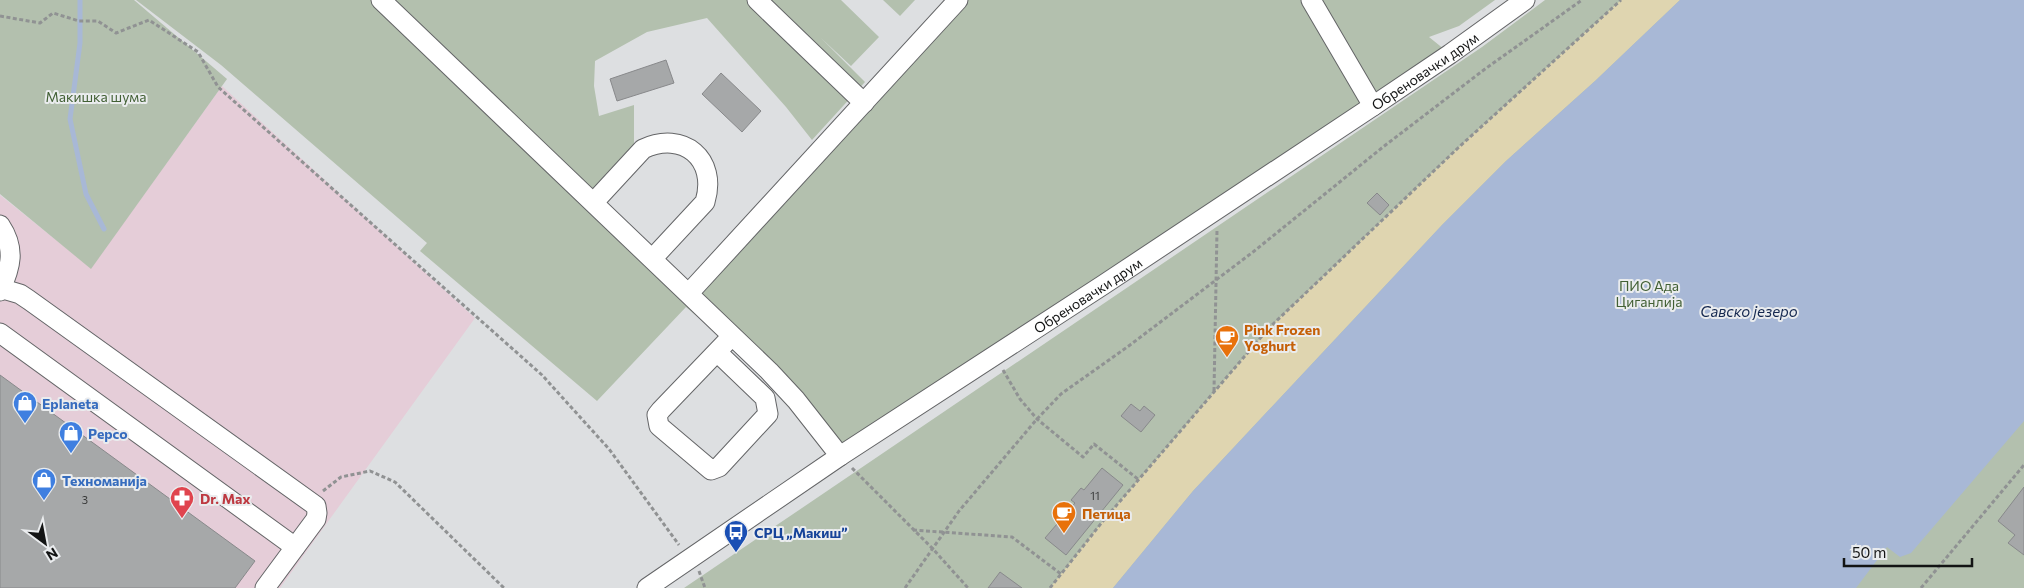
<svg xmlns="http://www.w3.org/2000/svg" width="2024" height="588" font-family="Commissioner,sans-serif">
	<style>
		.commercial { fill: #e5cdd8 }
		.green { fill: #b3c0ae }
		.sand { fill: #dfd5b0 }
		.water { fill: #a8b8d6 }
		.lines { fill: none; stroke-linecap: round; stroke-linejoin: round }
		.stream { stroke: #a8b8d6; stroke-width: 5 }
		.building { fill: #a6a8a9; stroke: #88898b }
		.minor-casing { stroke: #646567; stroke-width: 21 }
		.path { stroke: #909293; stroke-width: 3; stroke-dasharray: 4 2.5; stroke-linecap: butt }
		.minor { stroke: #fff; stroke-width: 19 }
		.labels { text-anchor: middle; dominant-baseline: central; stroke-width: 4; stroke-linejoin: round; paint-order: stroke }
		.number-label { font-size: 11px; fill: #383939 }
		.street-label { font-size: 14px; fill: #131414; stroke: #eaecee }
		.park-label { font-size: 14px; fill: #426035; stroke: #eaecee }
		.food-label { font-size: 14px; font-weight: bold; fill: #c56008; stroke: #eaecee; text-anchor: start }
		.shop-label { font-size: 14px; font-weight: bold; fill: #366cbe; stroke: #eaecee; text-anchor: start }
		.health-label { font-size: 14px; font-weight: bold; fill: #be3a42; stroke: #eaecee; text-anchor: start }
		.transit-label { font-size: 14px; font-weight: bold; fill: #164399; stroke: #eaecee; text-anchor: start }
		.water-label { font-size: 15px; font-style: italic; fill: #162950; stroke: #eaecee }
	</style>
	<rect width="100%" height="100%" fill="#dddfe1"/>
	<path class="commercial" d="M 222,86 L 475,318 L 280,588 L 0,588 L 0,195 L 91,268 Z"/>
	<g class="green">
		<path d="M 0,0 L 134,0 L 227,79 L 91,269 L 0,194 Z"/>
		<path d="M 136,0 L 841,0 L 879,37 L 851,66 L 821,38 L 865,82 L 812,140 L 786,107 L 707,18 L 647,32 L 595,61 L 594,86 L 599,116 L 634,105 L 634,146 L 594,202 L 689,293 L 958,0 L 1495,0 L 1459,26 L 1429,37 L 1450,54 L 840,456 L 796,400 L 686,307 L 597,401 L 420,251 L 427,243 L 221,65 Z"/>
		<path d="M 883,0 L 915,0 L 900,16 Z"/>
		<path d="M 1545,0 L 2024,0 L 2024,588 L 684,588 L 1482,47 Z"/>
	</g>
	<path class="sand" d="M 1621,0 L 1680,0 L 1595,81 L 1506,161 L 1442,225 L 1193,491 L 1113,588 L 1050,588 L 1103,521 L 1269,328 L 1459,147 Z"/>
	<path class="water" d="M 1680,0 L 2024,0 L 2024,421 L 1911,553 L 1900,557 L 1887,547 L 1856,588 L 1113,588 L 1193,491 L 1442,225 L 1506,161 L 1595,81 Z"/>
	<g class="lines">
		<path class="stream" d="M 80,0 L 80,43 L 70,119 L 86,194 L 104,229"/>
	</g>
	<g class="building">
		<path d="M 666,60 L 674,83 L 617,101 L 610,79 Z"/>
		<path d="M 721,73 L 761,111 L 742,132 L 702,94 Z"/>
		<path d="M 1377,193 L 1389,205 L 1380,215 L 1367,203 Z"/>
		<path d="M 0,375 L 255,561 L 235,588 L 0,588 Z"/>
		<path d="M 1131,404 L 1140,411 L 1144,406 L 1155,415 L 1141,432 L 1121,416 Z"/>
		<path d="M 1102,468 L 1123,485 L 1066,555 L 1045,538 L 1075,503 L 1071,500 L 1081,488 L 1084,490 Z"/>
		<path d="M 2024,487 L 2024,555 L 2008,543 L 2015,535 L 1998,521 Z"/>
		<path d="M 1000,572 L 1022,588 L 988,588 Z"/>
	</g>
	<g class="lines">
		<g class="minor-casing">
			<g id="minor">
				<path d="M 381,0 L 769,371 L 796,400 L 840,456"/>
				<path d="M 757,0 L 864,103"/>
				<path d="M 1311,0 L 1373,106"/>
				<path d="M 594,202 L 643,149 C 683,130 718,159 705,202 L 653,258"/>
				<path d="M 0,225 C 16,249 11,267 0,291"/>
				<path d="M 0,288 L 20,294 L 29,300 L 316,506 L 317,513 L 316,519 L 265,588"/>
				<path d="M 689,293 L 958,0"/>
				<path d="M 0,333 L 295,547"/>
				<path d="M 717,352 L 765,398 L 768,414 L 719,467 L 711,470 L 659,426 L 657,415 L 661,410 L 732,336"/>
				<path id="s1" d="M 647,588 L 840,456 L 1103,285 L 1373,106 L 1450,54 L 1525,0"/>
			</g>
		</g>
		<g class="path">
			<path d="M 0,16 L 40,23 L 53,13 L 79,21 L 98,21 L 116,33 L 149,20 L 198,52 L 218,87 L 542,375 L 609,449 L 679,545"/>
			<path d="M 1003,370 L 1020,399 L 1037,419 L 1083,457 L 1094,444 L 1139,480"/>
			<path d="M 1214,391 L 1217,230"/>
			<path d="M 852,468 L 933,549 L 968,588"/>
			<path d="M 323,491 L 341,477 L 370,471 L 395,482 L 504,588"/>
			<path d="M 913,530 L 1012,537 L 1061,574"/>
			<path d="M 699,571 L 705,588"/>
			<path d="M 905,588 L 959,511 L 1037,419 L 1061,394 L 1130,345 L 1253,252 L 1383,147 L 1485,69 L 1582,0"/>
			<path d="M 1050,588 L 1103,521 L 1269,328 L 1459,147 L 1621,0"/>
			<path d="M 1921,588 L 2024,465"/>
		</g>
		<use href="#minor" class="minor"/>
	</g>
	<defs>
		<g id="cafe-pin" transform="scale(1.25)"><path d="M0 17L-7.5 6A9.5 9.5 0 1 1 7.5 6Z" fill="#e8710a" stroke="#eaecee"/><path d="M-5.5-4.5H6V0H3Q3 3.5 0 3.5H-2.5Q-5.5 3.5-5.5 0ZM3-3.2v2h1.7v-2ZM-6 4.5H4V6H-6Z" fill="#fff"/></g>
		<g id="shop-pin" transform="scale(1.25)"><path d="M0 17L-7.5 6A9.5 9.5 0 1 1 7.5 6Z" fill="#3f7fe0" stroke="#eaecee"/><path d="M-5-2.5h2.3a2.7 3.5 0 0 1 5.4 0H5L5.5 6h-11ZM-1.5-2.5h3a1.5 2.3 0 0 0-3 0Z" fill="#fff"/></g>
		<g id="pharmacy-pin" transform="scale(1.25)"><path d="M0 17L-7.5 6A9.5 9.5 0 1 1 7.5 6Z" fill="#e0444e" stroke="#eaecee"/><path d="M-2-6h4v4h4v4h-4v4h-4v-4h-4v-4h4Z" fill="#fff"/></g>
		<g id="bus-pin" transform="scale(1.25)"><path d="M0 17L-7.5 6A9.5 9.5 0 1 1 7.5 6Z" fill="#1a4fb4" stroke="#eaecee"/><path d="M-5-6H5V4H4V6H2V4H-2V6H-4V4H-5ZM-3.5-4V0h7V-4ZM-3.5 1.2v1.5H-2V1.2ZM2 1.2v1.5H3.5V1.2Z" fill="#fff"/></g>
	</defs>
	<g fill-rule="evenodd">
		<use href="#cafe-pin" x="1227" y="337"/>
		<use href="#shop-pin" x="25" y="403"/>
		<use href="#shop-pin" x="71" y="433"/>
		<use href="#shop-pin" x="44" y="480"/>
		<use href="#pharmacy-pin" x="182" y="498"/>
		<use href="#cafe-pin" x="1064" y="513"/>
		<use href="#bus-pin" x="736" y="532"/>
	</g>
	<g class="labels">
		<g class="number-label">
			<text x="1095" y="495">11</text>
			<text x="85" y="499">3</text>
		</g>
		<g class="street-label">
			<text stroke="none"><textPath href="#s1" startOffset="934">Обреновачки друм</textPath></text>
			<text stroke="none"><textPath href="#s1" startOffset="529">Обреновачки друм</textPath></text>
		</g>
		<g class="park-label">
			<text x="96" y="96">Макишка шума</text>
			<text x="1649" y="285">ПИО Ада<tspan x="1649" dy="16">Циганлија</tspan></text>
		</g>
		<g class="food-label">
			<text x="1244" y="329">Pink Frozen<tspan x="1244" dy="16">Yoghurt</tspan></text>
			<text x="1082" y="513">Петица</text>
		</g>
		<g class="shop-label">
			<text x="42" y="403">Eplaneta</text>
			<text x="88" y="433">Pepco</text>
			<text x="62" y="480">Техноманија</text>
		</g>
		<g class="health-label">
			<text x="200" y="498">Dr. Max</text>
		</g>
		<g class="transit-label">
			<text x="754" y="532">СРЦ „Макиш”</text>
		</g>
		<g class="water-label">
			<text x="1749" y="311">Савско језеро</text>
		</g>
	</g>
	<g transform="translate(45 543) rotate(148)" stroke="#eaecee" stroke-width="4" paint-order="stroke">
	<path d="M0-4L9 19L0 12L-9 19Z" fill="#131414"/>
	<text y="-8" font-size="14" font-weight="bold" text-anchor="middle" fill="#131414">N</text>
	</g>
	<path d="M1844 558v8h128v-8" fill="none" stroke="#131414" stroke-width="2.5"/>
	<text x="1852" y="558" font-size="15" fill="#131414" stroke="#eaecee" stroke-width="4" paint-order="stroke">50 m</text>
</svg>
